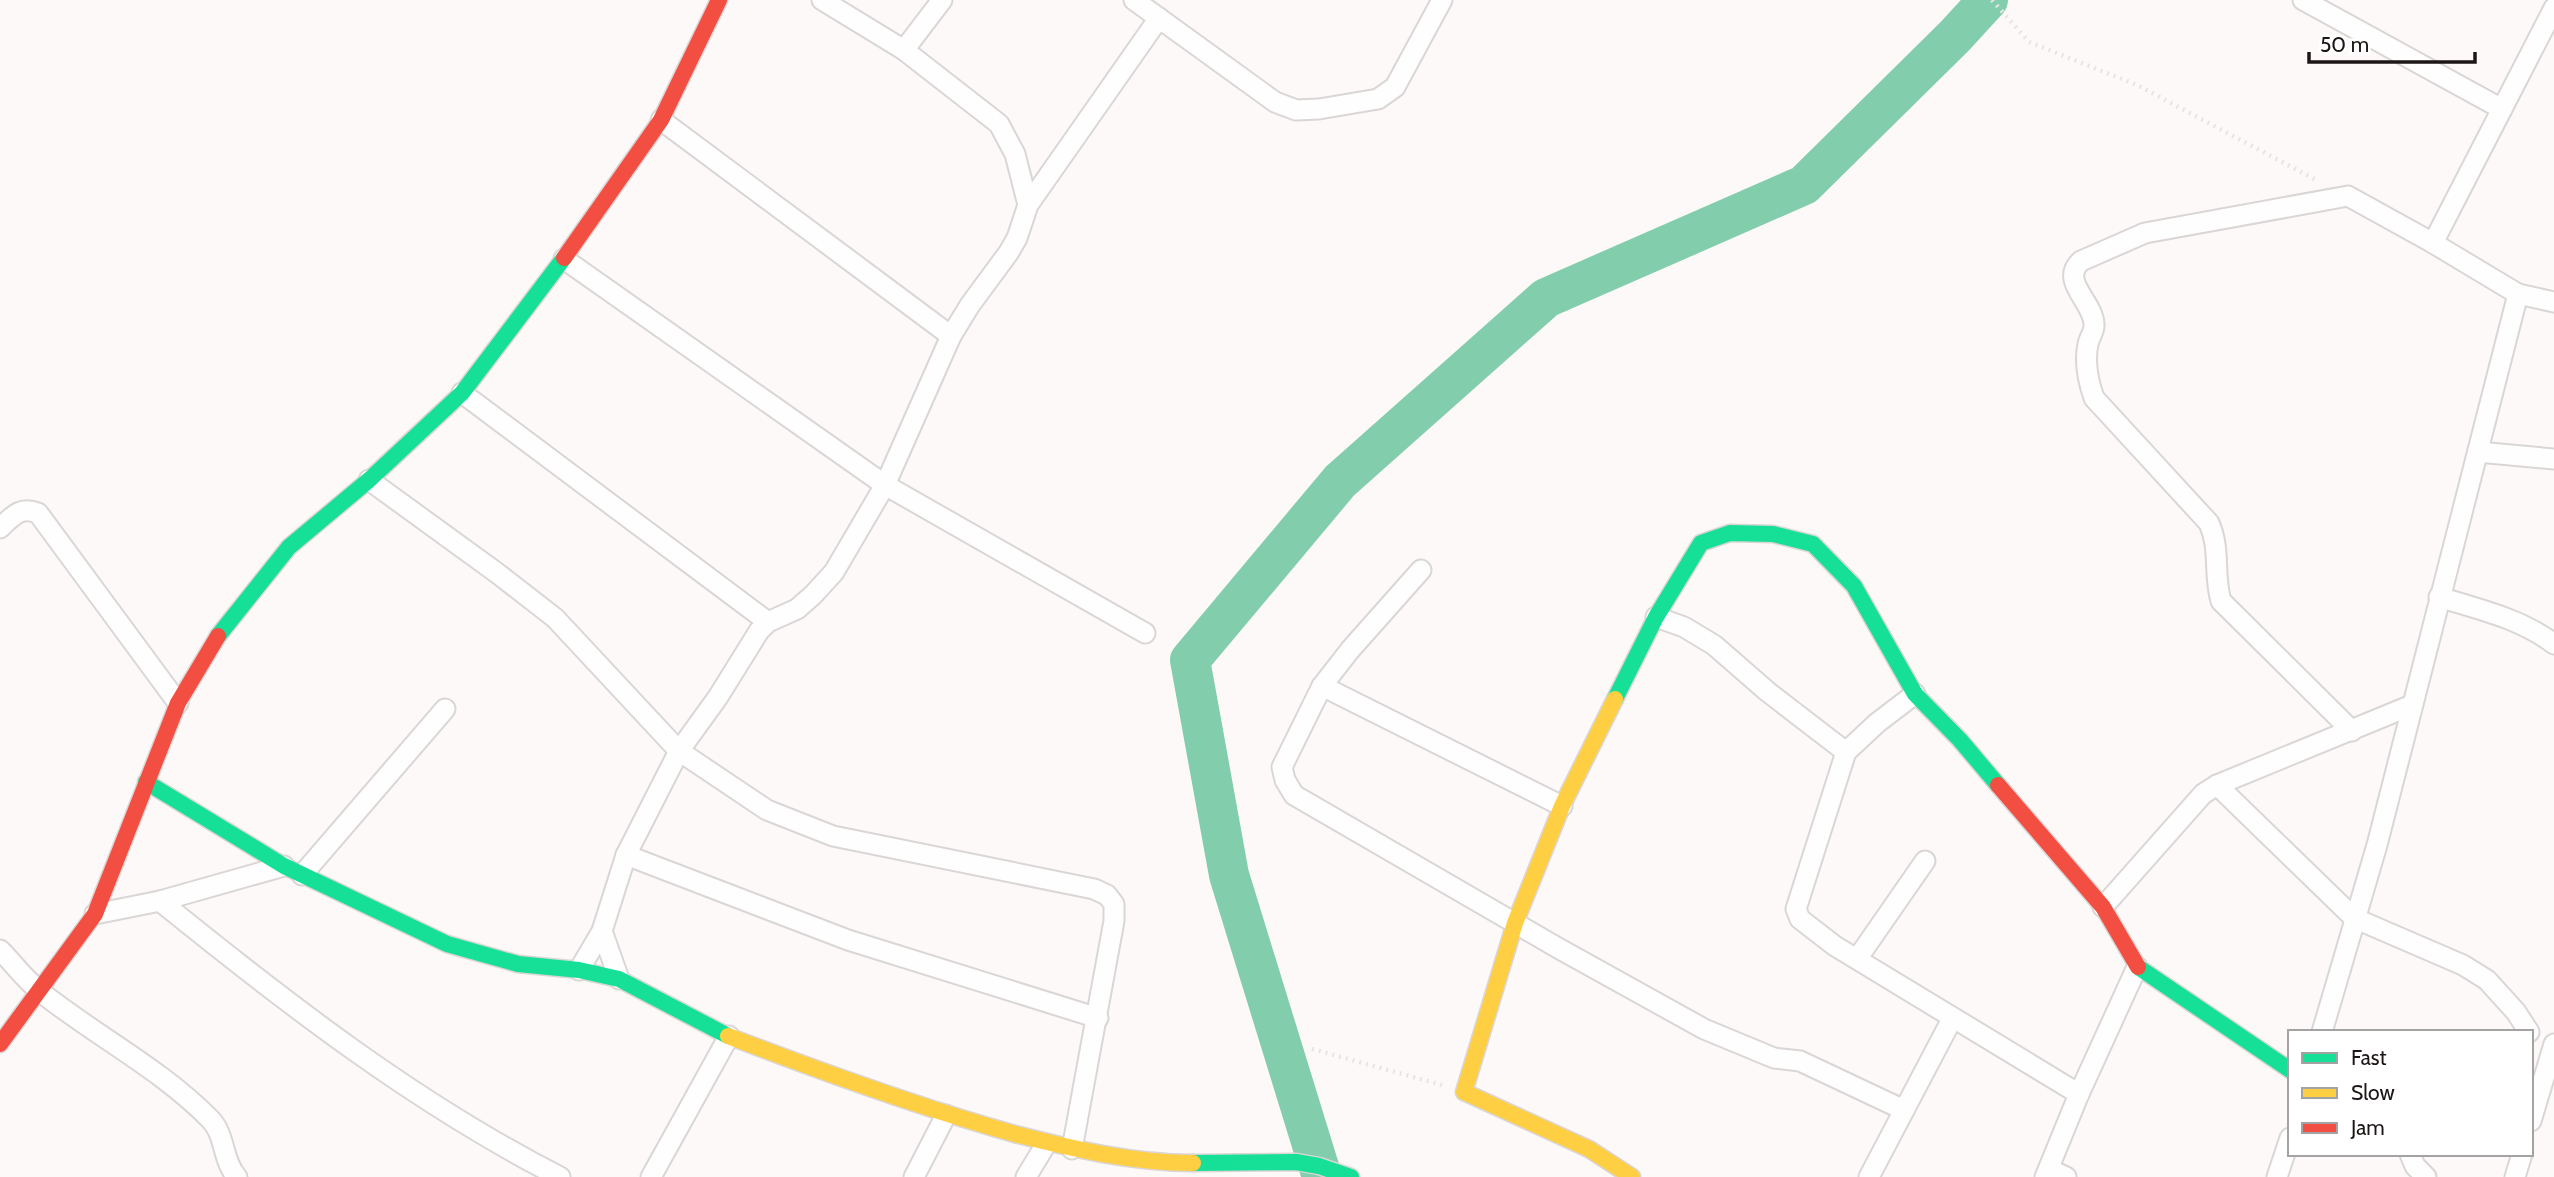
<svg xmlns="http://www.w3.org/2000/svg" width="2554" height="1177" font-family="Cabin,sans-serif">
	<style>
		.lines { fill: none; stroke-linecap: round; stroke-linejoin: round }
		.river { stroke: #82cdab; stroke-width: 40 }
		.street-casing { stroke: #dbd6d6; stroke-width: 23 }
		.fast-casing { stroke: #dbd6d6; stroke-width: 19 }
		.slow-casing { stroke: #dbd6d6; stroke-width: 19 }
		.jam-casing { stroke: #dbd6d6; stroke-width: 19 }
		.path { stroke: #e6e5e5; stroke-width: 4.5; stroke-dasharray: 2 5; stroke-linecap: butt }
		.street { stroke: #fffefe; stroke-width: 19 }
		.fast { stroke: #16e098; stroke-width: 16 }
		.slow { stroke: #ffcf43; stroke-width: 16 }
		.jam { stroke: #f24e42; stroke-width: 16 }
	</style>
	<rect width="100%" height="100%" fill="#fdf9f9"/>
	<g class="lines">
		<path class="river" d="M 1322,1177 L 1229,875 L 1190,660 L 1340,481 L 1546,298 L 1804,185 L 1955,36 L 1988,0"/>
		<g class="street-casing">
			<g id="street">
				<path d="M 822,0 L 904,50 L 999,124 L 1015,154 L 1028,205"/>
				<path d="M 1134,0 L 1275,102 L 1296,110 L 1319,109 L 1378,99 L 1395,87 L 1442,0"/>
				<path d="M 2303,0 L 2502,109"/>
				<path d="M 904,50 L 942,0"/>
				<path d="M 661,120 L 951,336"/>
				<path d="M 2433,243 L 2554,8"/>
				<path d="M 564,259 L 885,485 L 1145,633"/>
				<path d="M 462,393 L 768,622"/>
				<path d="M 2478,452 L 2554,459"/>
				<path d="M 369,480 L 497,573 L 555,618 L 679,751 L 767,810 L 833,836 L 1094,889 L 1107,895 L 1114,904 L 1114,921 L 1072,1149"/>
				<path d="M 0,528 C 13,516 20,506 38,513 L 178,703"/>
				<path d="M 1421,570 L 1350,650 L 1322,686 L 1282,767 L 1285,780 L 1294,795 L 1558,948 L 1704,1029 L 1774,1058 L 1800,1061 L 1904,1110"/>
				<path d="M 2439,597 C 2478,609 2522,619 2554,644"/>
				<path d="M 1656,617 L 1684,627 L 1714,645 L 1768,692 L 1846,752"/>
				<path d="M 1322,686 L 1562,806"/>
				<path d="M 1915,694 L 1877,723 L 1846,752 L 1796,909 L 1800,919 L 1835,946 L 2079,1094"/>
				<path d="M 2352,731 L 2221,601 C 2213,574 2221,550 2209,523 L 2094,398 C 2088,381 2084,363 2088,344 C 2089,338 2095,331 2094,324 C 2093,301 2059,281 2081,261 L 2145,233 L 2348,196 L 2433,243 L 2518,294 L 2554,302"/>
				<path d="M 2217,785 L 2354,918 L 2463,965 L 2487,980 L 2516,1012 L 2529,1032"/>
				<path d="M 626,855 L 848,940 L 1098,1018"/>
				<path d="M 302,875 L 445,709"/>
				<path d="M 160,901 C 286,1003 415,1103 560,1177"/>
				<path d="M 2103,907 L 2203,794 L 2217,785 L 2412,705"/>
				<path d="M 95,914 L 160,901 L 284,866"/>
				<path d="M 602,931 L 619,979"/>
				<path d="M 0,950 C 14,964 26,981 42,993 C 96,1036 161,1069 210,1119 C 226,1135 222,1161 237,1177"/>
				<path d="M 1857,959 L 1925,861"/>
				<path d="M 579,970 L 602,931 L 626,855 L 679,751 L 718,697 L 759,631 L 768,622 L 797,609 L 813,595 L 834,572 L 885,485 L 951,336 L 970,305 L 1009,252 L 1017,238 L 1028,205 L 1159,18"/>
				<path d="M 2322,1032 L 2377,845 L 2518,294"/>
				<path d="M 2531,1121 L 2554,1044"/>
				<path d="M 2410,1154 L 2415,1166 L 2426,1177"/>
				<path d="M 2049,1169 L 2066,1177"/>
				<path d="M 651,1177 L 729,1036"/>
				<path d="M 914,1177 L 946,1115"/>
				<path d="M 1026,1177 L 1046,1144"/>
				<path d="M 1869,1177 L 1952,1019"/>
				<path d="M 2045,1177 L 2079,1094 L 2137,967"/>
				<path d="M 2277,1177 L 2290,1138"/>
				<path d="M 2515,1177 L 2522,1154"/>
			</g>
		</g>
		<g class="fast-casing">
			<g id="fast">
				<path d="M 218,636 L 289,547 L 369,480 L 462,393 L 564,258"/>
				<path d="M 1615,699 L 1656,617 L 1701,543 L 1730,533 L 1773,534 L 1813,544 L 1854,586 L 1915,694 L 1960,740 L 1998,785"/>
				<path d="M 146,782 L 284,866 L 447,944 L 518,964 L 579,970 L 619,979 L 728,1036"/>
				<path d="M 2138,967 L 2290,1070"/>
				<path d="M 1193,1163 L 1296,1162 L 1319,1166 L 1351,1177"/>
			</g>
		</g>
		<g class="slow-casing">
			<g id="slow">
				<path d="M 1615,699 L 1562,806 L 1515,923 L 1464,1092 L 1589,1149 L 1632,1177"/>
				<path d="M 728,1036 C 822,1072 918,1107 1015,1134 C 1073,1149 1133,1163 1193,1163"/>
			</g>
		</g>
		<g class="jam-casing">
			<g id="jam">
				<path d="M 564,258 L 661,120 L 719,0"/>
				<path d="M 1998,785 L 2103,907 L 2138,967"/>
				<path d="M 0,1044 L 95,914 L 178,703 L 218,636"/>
			</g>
		</g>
		<g class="path">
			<path d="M 1992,0 L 2029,42 L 2137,85 L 2318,181"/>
			<path d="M 1312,1049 L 1442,1085"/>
		</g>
		<use href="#street" class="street"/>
		<use href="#fast" class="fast"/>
		<use href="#slow" class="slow"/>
		<use href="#jam" class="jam"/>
	</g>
	<rect x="2288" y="1030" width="245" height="126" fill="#ffffff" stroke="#a4a2a2" stroke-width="2"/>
	<rect x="2302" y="1053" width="35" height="10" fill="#16e098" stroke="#a4a2a2" stroke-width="2"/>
	<text x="2351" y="1065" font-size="21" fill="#1c1616">Fast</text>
	<rect x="2302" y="1088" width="35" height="10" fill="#ffcf43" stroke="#a4a2a2" stroke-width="2"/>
	<text x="2351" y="1100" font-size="21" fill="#1c1616">Slow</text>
	<rect x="2302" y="1123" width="35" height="10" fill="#f24e42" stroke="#a4a2a2" stroke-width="2"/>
	<text x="2351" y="1135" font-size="21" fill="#1c1616">Jam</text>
	<path d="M2309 52v10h166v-10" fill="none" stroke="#1c1616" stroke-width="3.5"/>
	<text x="2320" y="52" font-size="21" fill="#1c1616" stroke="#ffffff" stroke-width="5" paint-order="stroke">50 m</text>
</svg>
